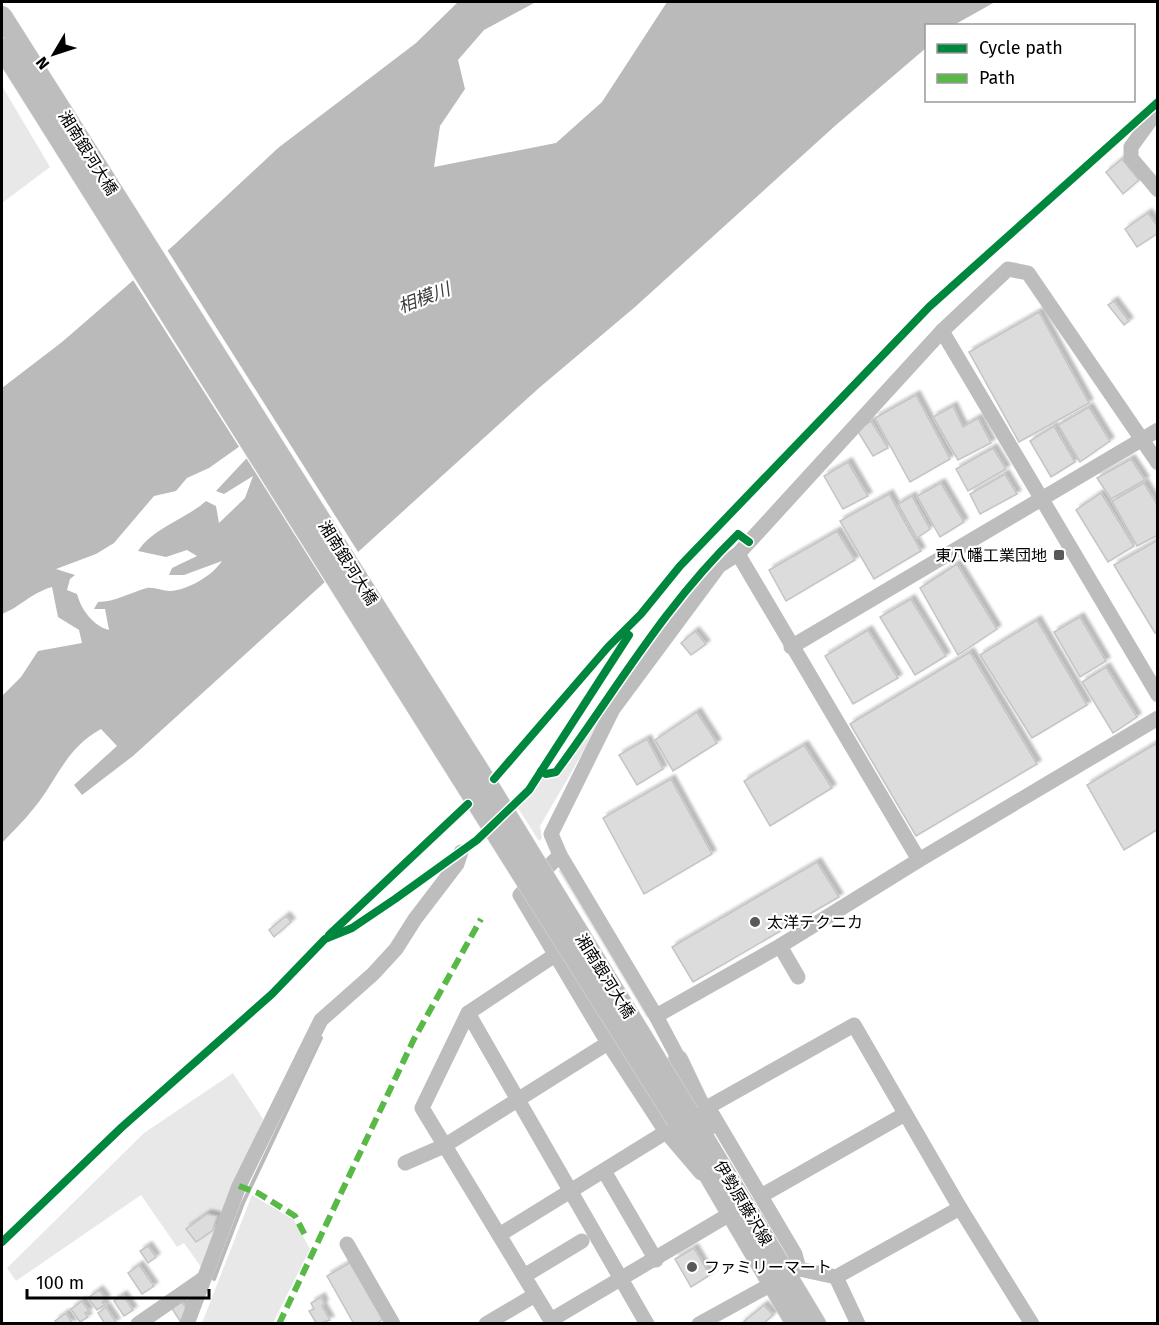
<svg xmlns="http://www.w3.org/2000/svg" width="1159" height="1325" font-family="'Fira Sans','Noto Sans JP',sans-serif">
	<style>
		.green { fill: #e8e8e8 }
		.water { fill: #bababa; fill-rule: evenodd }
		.pier { fill: #fff }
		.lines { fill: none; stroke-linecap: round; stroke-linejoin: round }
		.stream { stroke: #bababa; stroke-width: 4 }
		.building { fill: #dcdcdc; stroke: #c4c4c4; stroke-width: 1.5; filter: url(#shadow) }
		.major-casing { stroke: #dbdbdb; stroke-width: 21 }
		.minor { stroke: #bdbdbd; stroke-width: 15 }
		.major { stroke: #bdbdbd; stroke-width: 20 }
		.major-bridge-casing { stroke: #dbdbdb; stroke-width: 21; stroke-linecap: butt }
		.major-bridge { stroke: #bdbdbd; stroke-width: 20 }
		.quiet { stroke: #58b947; stroke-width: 6; stroke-dasharray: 12 6; stroke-linecap: butt }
		.cycleway-casing { stroke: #fff; stroke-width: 11 }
		.cycleway { stroke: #00873e; stroke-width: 8 }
		.poi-dot { fill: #595959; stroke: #fff; stroke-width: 2 }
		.labels { text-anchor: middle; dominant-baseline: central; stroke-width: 4.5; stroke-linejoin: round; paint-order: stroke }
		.street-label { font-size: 16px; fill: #000; stroke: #fff }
		.poi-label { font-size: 16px; fill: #000; stroke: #fff; text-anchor: start }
		.water-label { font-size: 18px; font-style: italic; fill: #3e3e3e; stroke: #fff }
	</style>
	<defs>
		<filter id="shadow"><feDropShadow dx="4" dy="-4" stdDeviation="1.5" flood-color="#0004"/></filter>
	</defs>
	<rect width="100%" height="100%" fill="#fff"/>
	<g class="green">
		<path d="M 2,86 L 50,167 L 2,203 Z"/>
		<path d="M 698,581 L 700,583 L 600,723 L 540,826 L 542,838 L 539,841 L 518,808 L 533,794 L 532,792 L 541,777 L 557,777 L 561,772 L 685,594 Z"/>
		<path d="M 558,870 L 561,870 L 650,1017 L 647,1018 Z"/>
		<path d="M 233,1073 L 263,1119 L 201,1267 L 184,1243 L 177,1247 L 141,1195 L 16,1281 L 7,1268 L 144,1133 Z"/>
		<path d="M 252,1195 L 294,1220 L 310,1249 L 273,1323 L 202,1323 Z"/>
	</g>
	<path class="water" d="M 458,2 L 536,2 L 484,30 L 458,60 L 465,89 L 440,126 L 434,167 L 556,143 L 602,102 L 667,2 L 995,2 L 954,25 L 926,26 L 926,48 L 836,125 L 635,307 L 539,388 L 133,756 L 82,795 L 74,785 L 117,746 L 101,729 C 65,749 58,779 34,808 C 24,821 12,832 2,843 L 2,696 L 21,677 L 38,651 L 82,643 L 79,630 L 58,617 L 52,587 C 29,594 22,606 2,614 L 2,388 L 62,342 L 174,245 L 278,148 L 416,43 ZM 260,432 L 259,445 L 216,491 L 224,494 L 253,476 L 245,498 L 219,523 L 216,506 L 206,501 C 186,519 153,528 138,551 L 166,557 L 187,550 L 197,556 L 172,568 L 169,575 L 184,575 L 222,561 C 212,576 188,590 170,591 C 162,591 155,587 147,588 C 131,592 115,602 98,602 L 94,609 L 105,609 L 109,630 C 93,626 81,609 77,594 L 67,590 L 70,579 L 75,575 L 56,569 L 96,554 L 114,543 L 154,496 L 176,491 L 187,478 L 209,468 Z"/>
	<path class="pier" d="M 166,248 L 360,555 L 327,586 L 245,456 L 256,444 L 257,438 L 241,450 L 131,277 Z"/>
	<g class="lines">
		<path class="stream" d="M 214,1279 L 243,1203 L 321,1038"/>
	</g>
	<g class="building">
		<path d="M 1122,159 L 1139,180 L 1123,194 L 1106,172 Z"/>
		<path d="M 1148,213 L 1158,227 L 1158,233 L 1137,247 L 1125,229 Z"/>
		<path d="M 1114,301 L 1129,321 L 1124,325 L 1108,305 Z"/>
		<path d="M 1039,312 L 1089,403 L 1019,442 L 969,352 Z"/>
		<path d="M 916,395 L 950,459 L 910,482 L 875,418 Z"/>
		<path d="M 953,406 L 963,427 L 978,418 L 991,443 L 958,460 L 933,417 Z"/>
		<path d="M 1089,407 L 1110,441 L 1080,462 L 1058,425 Z"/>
		<path d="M 871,421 L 888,448 L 873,456 L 857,430 Z"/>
		<path d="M 1054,426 L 1075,462 L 1051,477 L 1030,441 Z"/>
		<path d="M 993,448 L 1006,469 L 968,491 L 956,469 Z"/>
		<path d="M 1131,459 L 1145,480 L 1111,499 L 1097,478 Z"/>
		<path d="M 848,462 L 868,496 L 843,509 L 824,476 Z"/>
		<path d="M 1005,474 L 1017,494 L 980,514 L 970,494 Z"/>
		<path d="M 941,483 L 964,522 L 940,537 L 917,496 Z"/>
		<path d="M 1144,483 L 1158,506 L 1158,535 L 1137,546 L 1112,501 Z"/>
		<path d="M 1101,493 L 1134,546 L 1108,562 L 1076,510 Z"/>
		<path d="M 889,494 L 921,551 L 874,579 L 840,521 Z"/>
		<path d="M 912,496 L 930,529 L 917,538 L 898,504 Z"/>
		<path d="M 837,531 L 855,560 L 786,601 L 769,570 Z"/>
		<path d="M 1158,540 L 1158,632 L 1155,633 L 1114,565 Z"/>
		<path d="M 957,564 L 997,629 L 958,655 L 920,588 Z"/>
		<path d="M 911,599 L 946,656 L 915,675 L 880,617 Z"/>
		<path d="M 1080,617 L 1106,661 L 1080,677 L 1054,632 Z"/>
		<path d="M 1037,620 L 1087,705 L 1032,738 L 980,655 Z"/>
		<path d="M 868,630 L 898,678 L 853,704 L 825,656 Z"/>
		<path d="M 695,631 L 706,644 L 691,655 L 681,643 Z"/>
		<path d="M 970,652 L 1037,764 L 916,836 L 850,724 Z"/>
		<path d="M 1106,667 L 1137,717 L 1113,733 L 1082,682 Z"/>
		<path d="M 697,712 L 717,743 L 673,771 L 655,740 Z"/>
		<path d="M 647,739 L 663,769 L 637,785 L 619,755 Z"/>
		<path d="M 1155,744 L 1158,749 L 1158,829 L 1124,850 L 1087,785 Z"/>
		<path d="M 804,745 L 832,788 L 770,826 L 744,781 Z"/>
		<path d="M 671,779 L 712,854 L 644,894 L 603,818 Z"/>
		<path d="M 817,862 L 839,897 L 693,982 L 672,947 Z"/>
		<path d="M 286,916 L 291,922 L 274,937 L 269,930 Z"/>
		<path d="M 207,1214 L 217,1216 L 213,1230 L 196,1242 L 186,1229 Z"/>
		<path d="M 148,1246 L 156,1257 L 148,1263 L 140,1251 Z"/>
		<path d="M 694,1248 L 710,1275 L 691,1287 L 675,1259 Z"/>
		<path d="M 351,1262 L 383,1319 L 376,1324 L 354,1324 L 327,1276 Z"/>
		<path d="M 139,1265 L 154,1286 L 142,1294 L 128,1273 Z"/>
		<path d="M 99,1290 L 106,1299 L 102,1302 L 105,1305 L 97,1310 L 88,1298 Z"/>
		<path d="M 123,1295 L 133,1310 L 124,1316 L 114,1301 Z"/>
		<path d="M 321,1297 L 324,1303 L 322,1306 L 330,1320 L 317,1324 L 309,1311 L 314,1309 L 311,1303 Z"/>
		<path d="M 181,1300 L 188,1311 L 180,1321 L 171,1307 Z"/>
		<path d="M 82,1301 L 89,1311 L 85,1313 L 88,1317 L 80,1322 L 71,1309 Z"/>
		<path d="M 764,1305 L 773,1315 L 763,1324 L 741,1324 Z"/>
		<path d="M 106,1307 L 116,1322 L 113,1324 L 105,1324 L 98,1313 Z"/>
		<path d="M 66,1313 L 73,1324 L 57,1324 L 55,1321 Z"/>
	</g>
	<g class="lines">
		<g class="major-casing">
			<g id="major">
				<path d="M 678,1060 L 709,1125"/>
				<path d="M 689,1113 L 816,1324"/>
				<path d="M 677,1121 L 796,1324"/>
			</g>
		</g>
		<g class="minor">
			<path d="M 1158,110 L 1131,147 L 1131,158 L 1158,190"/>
			<path d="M 942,331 L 1158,695"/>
			<path d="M 738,554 L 919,860 L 1158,718"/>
			<path d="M 791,647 L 1158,430"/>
			<path d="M 560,855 L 520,895 L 608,1043 L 666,1132 L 701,1173"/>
			<path d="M 780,946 L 798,977"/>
			<path d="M 468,1013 L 647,1324"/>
			<path d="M 656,1016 L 780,946 L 919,860"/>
			<path d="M 683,1067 L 656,1016 L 560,855 L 551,834 L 613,709 L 719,566 L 738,554 L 942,331 L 1008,269 L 1028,273 L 1158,463"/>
			<path d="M 708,1107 L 795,1254 L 799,1269"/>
			<path d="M 405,1163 L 444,1146 L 608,1043"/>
			<path d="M 604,1171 L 656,1260"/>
			<path d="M 761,1196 L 905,1114"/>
			<path d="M 960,1208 L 1032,1324"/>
			<path d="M 499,1235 L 666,1132"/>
			<path d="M 347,1244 L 393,1324"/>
			<path d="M 524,1276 L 582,1241"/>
			<path d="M 836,1277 L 858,1324"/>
			<path d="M 551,1320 L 730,1214"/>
			<path d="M 138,1324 L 203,1279"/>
			<path d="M 187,1324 L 239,1186 L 321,1020 L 373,974 L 396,949 L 415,919 L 457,864 L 461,852"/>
			<path d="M 486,1324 L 535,1295"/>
			<path d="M 553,1324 L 422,1108 L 468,1013 L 555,955"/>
			<path d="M 699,1324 L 799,1269 L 836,1277 L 960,1208 L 854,1025 L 708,1107"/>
		</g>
		<use href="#major" class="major"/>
		<g class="major-bridge-casing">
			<g id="major-bridge">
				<path d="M 2,16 L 489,786 L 689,1113"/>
				<path d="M 2,48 L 677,1121"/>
			</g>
		</g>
		<use href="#major-bridge" class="major-bridge"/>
		<g class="quiet">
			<path d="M 239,1186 L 258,1193 L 295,1216 L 306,1237"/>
			<path d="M 279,1324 L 414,1039 L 481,919"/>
		</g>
		<g class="cycleway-casing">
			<g id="cycleway">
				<path d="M 541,771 L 546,774 L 556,772 C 617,689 663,607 738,534 L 749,542"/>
				<path d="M 494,779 L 608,647 L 641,614 L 680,566 L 929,307 L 1158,102"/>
				<path d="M 329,935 L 468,804"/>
				<path d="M 2,1242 L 122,1127 L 272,994 L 325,939 L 352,928 L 395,899 L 477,840 L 529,790 L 629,635"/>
			</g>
		</g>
		<use href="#cycleway" class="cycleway"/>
	</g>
	<g class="poi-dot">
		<rect x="1053" y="549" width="12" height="12" rx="3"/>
		<circle cx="755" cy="922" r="6"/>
		<circle cx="692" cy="1267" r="6"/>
	</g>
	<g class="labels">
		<g class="street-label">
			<text transform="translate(88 153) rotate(58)">湘南銀河大橋</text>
			<text transform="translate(348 563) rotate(58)">湘南銀河大橋</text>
			<text transform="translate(605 976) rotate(58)">湘南銀河大橋</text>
			<text transform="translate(743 1203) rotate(59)">伊勢原藤沢線</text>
		</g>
		<g class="poi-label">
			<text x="1047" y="555" text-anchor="end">東八幡工業団地</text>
			<text x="767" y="922">太洋テクニカ</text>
			<text x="704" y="1267">ファミリーマート</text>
		</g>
		<g class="water-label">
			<text transform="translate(424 298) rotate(-21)">相模川</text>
		</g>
	</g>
	<rect width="1159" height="1325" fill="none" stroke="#000000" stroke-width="6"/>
	<rect x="925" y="24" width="210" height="78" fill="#ffffff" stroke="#999999" stroke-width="1.5"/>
	<rect x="937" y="44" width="30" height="9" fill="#00873e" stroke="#999999" stroke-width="1.5"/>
	<text x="979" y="54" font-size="18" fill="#000000">Cycle path</text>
	<rect x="937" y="74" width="30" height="9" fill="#58b947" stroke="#999999" stroke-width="1.5"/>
	<text x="979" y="84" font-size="18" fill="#000000">Path</text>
	<g transform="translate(54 54) rotate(231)" stroke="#ffffff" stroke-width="4.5" paint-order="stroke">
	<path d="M0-4.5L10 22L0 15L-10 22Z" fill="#000000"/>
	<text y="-9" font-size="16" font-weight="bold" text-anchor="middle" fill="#000000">N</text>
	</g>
	<path d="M27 1289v9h182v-9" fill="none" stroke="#000000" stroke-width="3"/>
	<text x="36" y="1289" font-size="18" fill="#000000" stroke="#ffffff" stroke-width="4.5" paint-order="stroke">100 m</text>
</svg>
